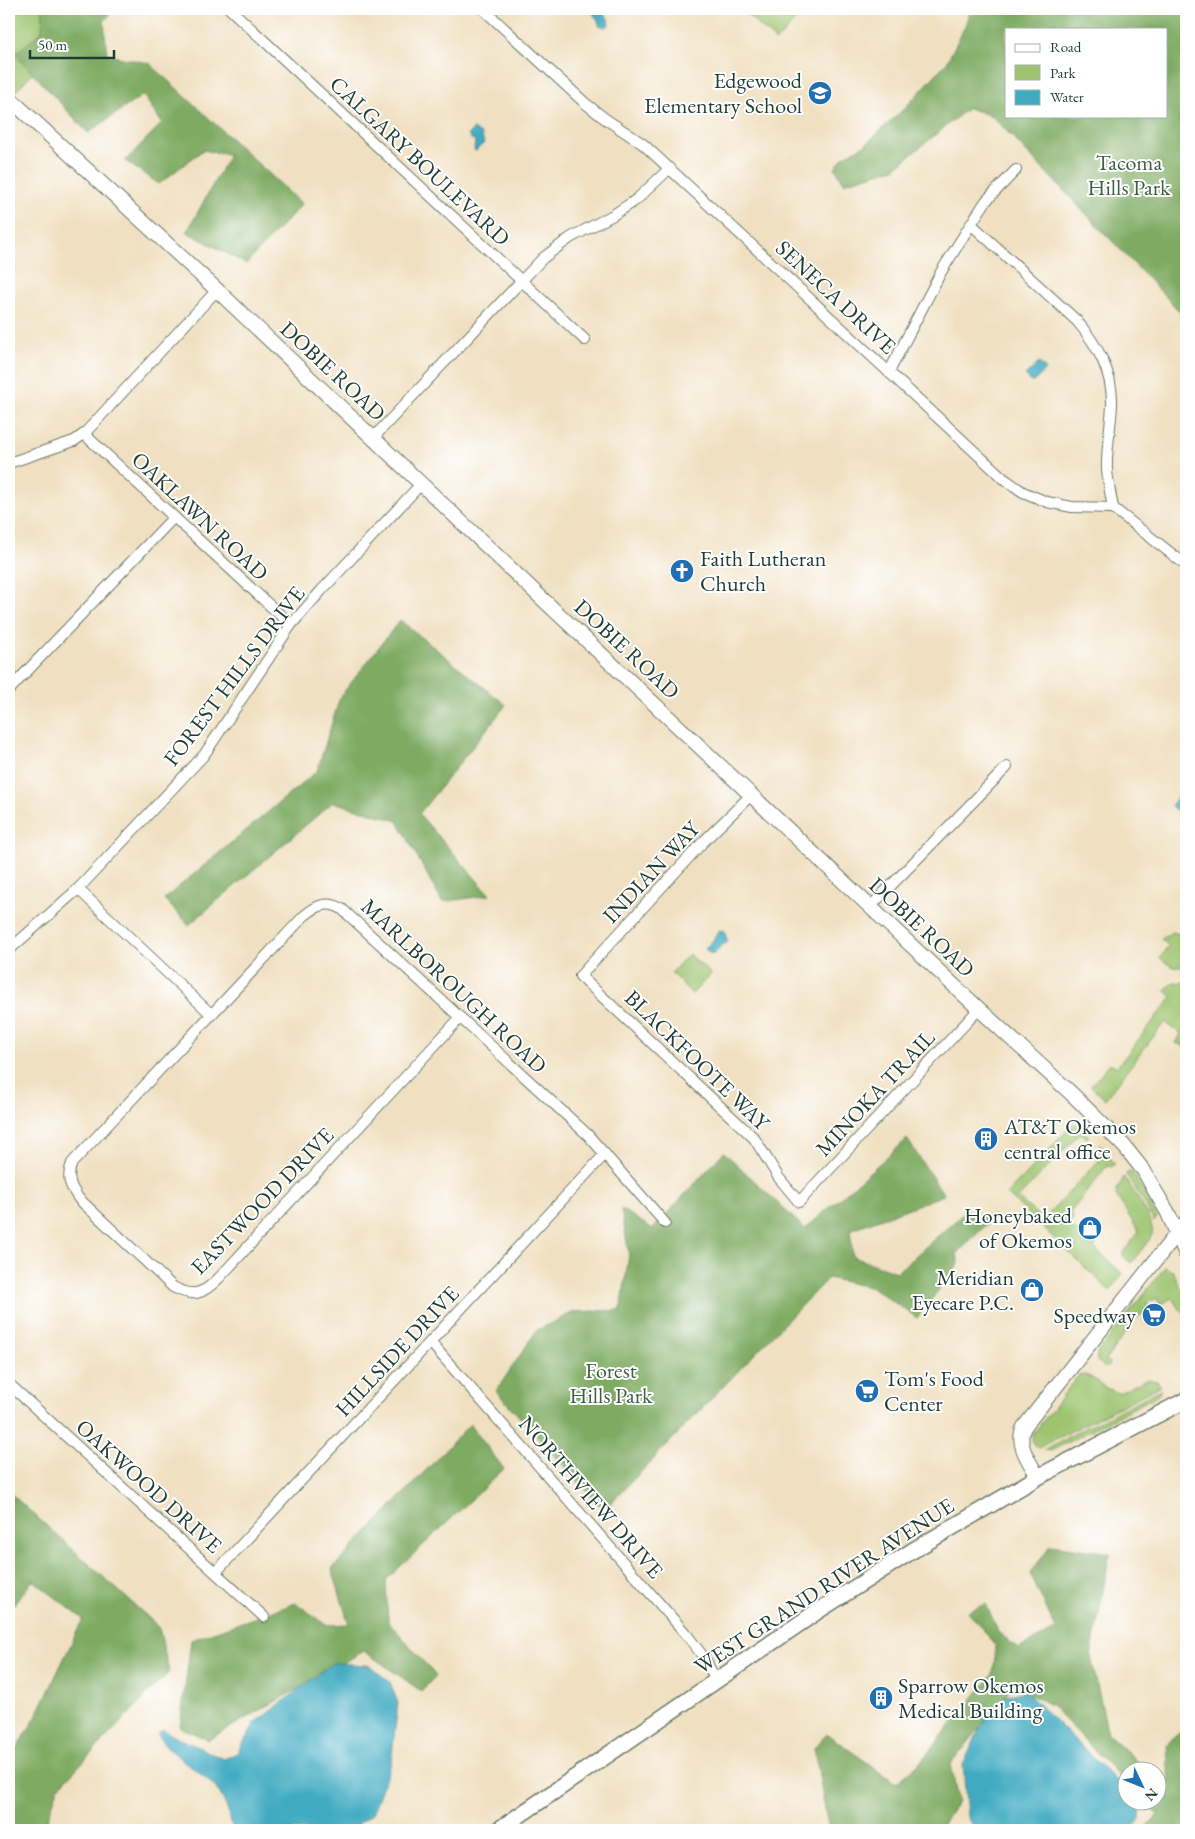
<svg xmlns="http://www.w3.org/2000/svg" width="1195" height="1839" font-family="'EB Garamond',serif">
	<style>
		.green { fill: #9ec46f; stroke: #5e8052 }
		.forest { fill: #7eaa62; stroke: #4e744b; fill-rule: evenodd }
		.water { fill: #41aac1; stroke: #30747a }
		.lines { fill: none; stroke-linecap: round; stroke-linejoin: round }
		.street-casing { stroke: #687665; stroke-width: 12 }
		.secondary-casing { stroke: #687665; stroke-width: 16 }
		.primary-casing { stroke: #687665; stroke-width: 18 }
		.street { stroke: #fff; stroke-width: 10 }
		.secondary { stroke: #fff; stroke-width: 14 }
		.primary { stroke: #fff; stroke-width: 15 }
		.labels { text-anchor: middle; dominant-baseline: central; stroke-width: 4; stroke-linejoin: round; paint-order: stroke }
		.poi-label { font-size: 22px; fill: #1f3d34; stroke: #fff; text-anchor: end }
		.street-label { font-size: 22px; fill: #1f3d34; stroke: #fff }
		.park-label { font-size: 22px; fill: #3f5f43; stroke: #fff }
	</style>
	<rect width="100%" height="100%" fill="#fff"/>
	<filter id="ink" filterUnits="userSpaceOnUse"><feTurbulence type="fractalNoise" baseFrequency=".02" numOctaves="2"/><feDisplacementMap in="SourceGraphic" scale="10" xChannelSelector="R" yChannelSelector="G"/><feConvolveMatrix kernelMatrix="1 2 1 2 8 2 1 2 1" color-interpolation-filters="sRGB"/></filter>
	<filter id="wash" filterUnits="userSpaceOnUse"><feTurbulence type="fractalNoise" baseFrequency=".0096" numOctaves="4" result="noise"/><feDisplacementMap in="SourceGraphic" scale="20" xChannelSelector="R" yChannelSelector="G"/><feGaussianBlur stdDeviation="1.12" result="paint"/><feColorMatrix in="noise" values="0 0 0 0 0 0 0 0 0 0 0 0 0 0 0 0 0 1.4 0 .05"/><feComposite in="paint" operator="in"/></filter>
	<g filter="url(#wash)">
		<rect width="100%" height="100%" fill="#f0e0c1"/>
		<g class="green">
			<path d="M 9,9 L 92,9 L 13,94 L 9,90 Z"/>
			<path d="M 741,9 L 806,9 L 776,41 Z"/>
			<path d="M 1173,932 L 1180,934 L 1186,940 L 1181,948 L 1186,952 L 1186,965 C 1175,971 1169,965 1160,958 L 1169,946 L 1162,940 L 1162,938 Z"/>
			<path d="M 689,954 L 711,974 L 692,994 L 671,973 Z"/>
			<path d="M 1174,982 L 1186,983 L 1186,1047 L 1176,1043 L 1181,1034 L 1165,1022 L 1105,1099 L 1091,1086 L 1109,1064 L 1112,1064 L 1117,1067 L 1172,997 L 1165,990 Z"/>
			<path d="M 1074,1123 L 1089,1136 L 1087,1138 L 1080,1133 L 1018,1198 L 1043,1220 L 1104,1155 L 1098,1149 L 1100,1145 L 1114,1163 L 1114,1165 L 1111,1167 L 1107,1166 L 1070,1213 L 1074,1217 L 1069,1224 L 1092,1246 L 1095,1243 L 1097,1245 L 1094,1248 L 1123,1274 L 1110,1291 L 1007,1194 Z"/>
			<path d="M 1129,1172 L 1133,1173 L 1155,1212 L 1158,1217 L 1154,1222 L 1144,1202 L 1126,1174 Z"/>
			<path d="M 1124,1177 C 1131,1187 1156,1223 1152,1234 C 1148,1244 1137,1255 1131,1263 L 1123,1256 L 1123,1253 L 1139,1232 L 1116,1195 L 1117,1190 Z"/>
			<path d="M 1165,1267 L 1174,1272 L 1178,1283 L 1186,1296 L 1186,1315 L 1178,1308 L 1172,1298 L 1160,1305 L 1157,1298 L 1147,1303 L 1150,1310 L 1128,1322 L 1130,1327 L 1104,1362 L 1109,1362 L 1110,1365 L 1105,1368 L 1097,1361 L 1097,1353 Z"/>
			<path d="M 1083,1375 C 1093,1376 1098,1383 1106,1388 C 1110,1390 1115,1391 1119,1393 L 1147,1379 L 1157,1381 L 1160,1386 L 1038,1448 L 1032,1441 L 1033,1434 L 1078,1376 Z"/>
			<path d="M 1161,1389 L 1158,1395 L 1051,1451 L 1043,1450 Z"/>
		</g>
		<g class="forest">
			<path d="M 43,9 L 115,9 L 104,21 L 107,55 L 149,63 L 302,204 L 246,264 L 187,232 L 229,155 L 203,150 L 159,184 L 125,161 L 162,123 L 143,95 L 88,133 L 15,54 L 42,31 Z"/>
			<path d="M 970,9 L 1186,9 L 1186,318 L 992,116 L 968,108 L 895,168 L 844,183 L 835,168 L 843,157 L 865,145 L 906,107 L 947,62 L 965,26 ZM 1006,29 L 1166,29 L 1166,116 L 1006,116 Z"/>
			<path d="M 400,620 L 506,705 L 419,814 L 490,895 L 442,902 L 398,821 L 333,802 L 189,925 L 164,899 L 317,771 L 340,697 Z"/>
			<path d="M 907,1139 L 944,1195 L 850,1230 L 853,1257 L 897,1272 L 963,1214 L 995,1216 L 957,1254 L 959,1264 L 917,1318 L 873,1288 L 828,1278 L 604,1510 L 496,1391 L 537,1330 L 574,1312 L 621,1310 L 629,1254 L 621,1209 L 653,1229 L 724,1152 L 805,1229 Z"/>
			<path d="M 470,1424 L 504,1469 L 386,1580 L 388,1621 L 436,1676 L 421,1691 L 364,1651 L 208,1740 L 180,1727 L 191,1640 L 296,1603 L 326,1625 L 349,1624 L 332,1569 Z"/>
			<path d="M 9,1492 L 159,1627 L 169,1672 L 58,1788 L 44,1830 L 9,1830 L 9,1761 L 36,1717 L 83,1619 L 33,1580 L 9,1611 Z"/>
			<path d="M 1051,1545 L 1110,1553 L 1091,1657 L 1108,1734 L 1148,1771 L 1128,1772 L 1127,1784 L 1051,1705 L 1013,1686 L 951,1764 L 958,1801 L 939,1830 L 829,1830 L 814,1748 L 827,1734 L 896,1783 L 917,1766 L 993,1674 L 996,1646 L 968,1611 L 986,1604 L 998,1631 L 1018,1649 L 1056,1629 L 1030,1574 Z"/>
			<path d="M 1186,1728 L 1186,1830 L 1143,1830 L 1158,1815 L 1145,1802 L 1158,1802 L 1158,1781 L 1169,1790 L 1167,1744 Z"/>
		</g>
		<g class="water">
			<path d="M 599,9 L 608,18 L 609,25 L 605,27 L 599,25 L 598,20 L 593,14 Z"/>
			<path d="M 473,129 L 481,134 L 484,143 L 476,151 L 474,150 L 475,140 L 471,139 L 468,134 Z"/>
			<path d="M 1039,363 L 1046,369 L 1033,383 L 1025,376 Z"/>
			<path d="M 1186,785 L 1186,818 L 1171,806 Z"/>
			<path d="M 720,930 L 724,931 L 728,942 L 721,946 L 713,955 L 708,952 L 705,948 L 713,940 L 717,932 Z"/>
			<path d="M 333,1663 L 369,1665 L 390,1682 L 398,1703 L 391,1764 L 372,1814 L 350,1830 L 233,1830 C 229,1815 226,1801 216,1788 C 203,1772 162,1750 158,1733 L 163,1729 L 170,1734 L 224,1759 L 237,1753 L 255,1723 Z"/>
			<path d="M 1025,1691 L 1127,1791 L 1128,1802 L 1138,1802 L 1141,1805 L 1140,1819 L 1130,1830 L 975,1830 L 967,1818 L 963,1765 L 981,1726 L 1006,1696 Z"/>
		</g>
	</g>
	<g filter="url(#ink)">
		<g class="lines">
			<g class="street-casing">
				<g id="street">
					<path d="M 230,9 L 585,340"/>
					<path d="M 483,9 L 585,103 L 604,118 L 643,144 L 1003,478 L 1023,492 L 1047,502 L 1072,507 L 1113,508 L 1186,565"/>
					<path d="M 971,224 L 1077,321 C 1097,345 1113,372 1112,405 C 1111,426 1106,449 1107,470 C 1108,483 1111,496 1113,508"/>
					<path d="M 889,372 L 941,272 L 971,224 L 986,201 L 1016,170"/>
					<path d="M 84,434 L 291,625"/>
					<path d="M 373,438 L 543,258 L 570,238 L 613,215 L 636,200 L 670,168"/>
					<path d="M 9,463 L 74,441 L 84,434 L 217,290"/>
					<path d="M 9,690 L 174,517"/>
					<path d="M 751,795 L 703,842 L 580,976 L 754,1138 L 779,1178 L 799,1202 L 979,1009"/>
					<path d="M 78,889 L 211,1014"/>
					<path d="M 870,907 L 1007,767"/>
					<path d="M 9,950 L 78,889 L 204,755 L 291,625 L 321,591 L 421,484"/>
					<path d="M 460,1018 L 219,1278 C 203,1294 194,1298 173,1287 L 79,1199 C 70,1186 66,1178 72,1163 L 304,916 C 316,906 327,900 342,909 L 588,1135 L 665,1223"/>
					<path d="M 431,1343 L 687,1635 L 705,1659 L 716,1681"/>
					<path d="M 9,1384 L 264,1617"/>
					<path d="M 216,1572 L 605,1154"/>
				</g>
			</g>
			<g class="secondary-casing">
				<g id="secondary">
					<path d="M 9,98 L 217,290 L 534,591 L 979,1009 L 1073,1095 L 1124,1146 L 1144,1171 L 1155,1191 L 1167,1211 L 1186,1254"/>
					<path d="M 1038,1477 C 1030,1462 1015,1444 1024,1427 L 1186,1222"/>
				</g>
			</g>
			<g class="primary-casing">
				<path id="primary" d="M 498,1830 L 815,1613 L 912,1551 L 1038,1477 L 1186,1400"/>
			</g>
			<use href="#street" class="street"/>
			<use href="#secondary" class="secondary"/>
			<use href="#primary" class="primary"/>
		</g>
	</g>
	<defs>
		<g id="school-disc" transform="scale(1.25)"><circle r="9.5" fill="#1f6fb2" stroke="#fff"/><path d="M0-5L7-2L0 1L-7-2ZM-4 1L0 2.5L4 1V4Q0 6-4 4Z" fill="#fff"/></g>
		<g id="church-disc" transform="scale(1.25)"><circle r="9.5" fill="#1f6fb2" stroke="#fff"/><path d="M-1.2-6h2.4v3.5h3.3v2.4h-3.3V6h-2.4V-.1h-3.3v-2.4h3.3Z" fill="#fff"/></g>
		<g id="building-disc" transform="scale(1.25)"><circle r="9.5" fill="#1f6fb2" stroke="#fff"/><path d="M-4-6H4V6H1V3H-1V6H-4ZM-2.5-4.3h1.7v1.8h-1.7ZM.8-4.3h1.7v1.8H.8ZM-2.5-1h1.7V.8h-1.7ZM.8-1h1.7V.8H.8Z" fill="#fff"/></g>
		<g id="shop-disc" transform="scale(1.25)"><circle r="9.5" fill="#1f6fb2" stroke="#fff"/><path d="M-5-2.5h2.3a2.7 3.5 0 0 1 5.4 0H5L5.5 6h-11ZM-1.5-2.5h3a1.5 2.3 0 0 0-3 0Z" fill="#fff"/></g>
		<g id="supermarket-disc" transform="scale(1.25)"><circle r="9.5" fill="#1f6fb2" stroke="#fff"/><path d="M-6-5.5h2.5l.6 2H6L4.5 2H-2.5L-4.4-4H-6ZM-1.5 3.2a1.3 1.3 0 1 0 .1 0ZM3 3.2a1.3 1.3 0 1 0 .1 0Z" fill="#fff"/></g>
	</defs>
	<g fill-rule="evenodd">
		<use href="#school-disc" x="820" y="93"/>
		<use href="#church-disc" x="682" y="571"/>
		<use href="#building-disc" x="986" y="1139"/>
		<use href="#shop-disc" x="1090" y="1228"/>
		<use href="#shop-disc" x="1032" y="1290"/>
		<use href="#supermarket-disc" x="1154" y="1315"/>
		<use href="#supermarket-disc" x="867" y="1391"/>
		<use href="#building-disc" x="881" y="1698"/>
	</g>
	<g class="labels">
		<g class="poi-label">
			<text x="802" y="80">Edgewood<tspan x="802" dy="25">Elementary School</tspan></text>
			<text x="700" y="558" text-anchor="start">Faith Lutheran<tspan x="700" dy="25">Church</tspan></text>
			<text x="1004" y="1126" text-anchor="start">AT&amp;T Okemos<tspan x="1004" dy="25">central office</tspan></text>
			<text x="1072" y="1215">Honeybaked<tspan x="1072" dy="25">of Okemos</tspan></text>
			<text x="1014" y="1277">Meridian<tspan x="1014" dy="25">Eyecare P.C.</tspan></text>
			<text x="1136" y="1315">Speedway</text>
			<text x="884" y="1378" text-anchor="start">Tom's Food<tspan x="884" dy="25">Center</tspan></text>
			<text x="898" y="1685" text-anchor="start">Sparrow Okemos<tspan x="898" dy="25">Medical Building</tspan></text>
		</g>
		<g class="street-label">
			<text transform="translate(420 161) rotate(43)">CALGARY BOULEVARD</text>
			<text transform="translate(836 297) rotate(43)">SENECA DRIVE</text>
			<text transform="translate(333 371) rotate(43)">DOBIE ROAD</text>
			<text transform="translate(200 516) rotate(43)">OAKLAWN ROAD</text>
			<text transform="translate(627 649) rotate(43)">DOBIE ROAD</text>
			<text transform="translate(234 676) rotate(-53)">FOREST HILLS DRIVE</text>
			<text transform="translate(651 872) rotate(-47)">INDIAN WAY</text>
			<text transform="translate(922 927) rotate(43)">DOBIE ROAD</text>
			<text transform="translate(454 986) rotate(43)">MARLBOROUGH ROAD</text>
			<text transform="translate(697 1060) rotate(44)">BLACKFOOTE WAY</text>
			<text transform="translate(875 1093) rotate(-47)">MINOKA TRAIL</text>
			<text transform="translate(262 1201) rotate(-46)">EASTWOOD DRIVE</text>
			<text transform="translate(397 1351) rotate(-47)">HILLSIDE DRIVE</text>
			<text transform="translate(149 1486) rotate(42)">OAKWOOD DRIVE</text>
			<text transform="translate(591 1497) rotate(49)">NORTHVIEW DRIVE</text>
			<text transform="translate(824 1586) rotate(-33)">WEST GRAND RIVER AVENUE</text>
		</g>
		<g class="park-label">
			<text x="1129" y="162">Tacoma<tspan x="1129" dy="25">Hills Park</tspan></text>
			<text x="611" y="1370">Forest<tspan x="611" dy="25">Hills Park</tspan></text>
		</g>
	</g>
	<rect width="1195" height="1839" fill="none" stroke="#fff" stroke-width="30"/>
	<rect x="1005" y="28" width="162" height="90" fill="#ffffff" stroke="#a5b1ae"/>
	<rect x="1015" y="44" width="25" height="8" fill="#ffffff" stroke="#a5b1ae"/>
	<text x="1050" y="52" font-size="15" fill="#1f3d34">Road</text>
	<rect x="1015" y="65" width="25" height="15" fill="#9ec46f" stroke="#a5b1ae"/>
	<text x="1050" y="78" font-size="15" fill="#1f3d34">Park</text>
	<rect x="1015" y="90" width="25" height="15" fill="#41aac1" stroke="#a5b1ae"/>
	<text x="1050" y="102" font-size="15" fill="#1f3d34">Water</text>
	<g transform="translate(1142 1786) rotate(133)"><circle r="24" fill="#ffffff" stroke="#a5b1ae"/>
	<path d="M0-4L9 19L0 12L-9 19Z" fill="#1f6fb2"/>
	<text y="-8" font-size="14" font-weight="bold" text-anchor="middle" fill="#1f3d34">N</text>
	</g>
	<path d="M30 50v8h84v-8" fill="none" stroke="#1f3d34" stroke-width="2.5"/>
	<text x="38" y="50" font-size="15" fill="#1f3d34" stroke="#ffffff" stroke-width="4" paint-order="stroke">50 m</text>
</svg>
